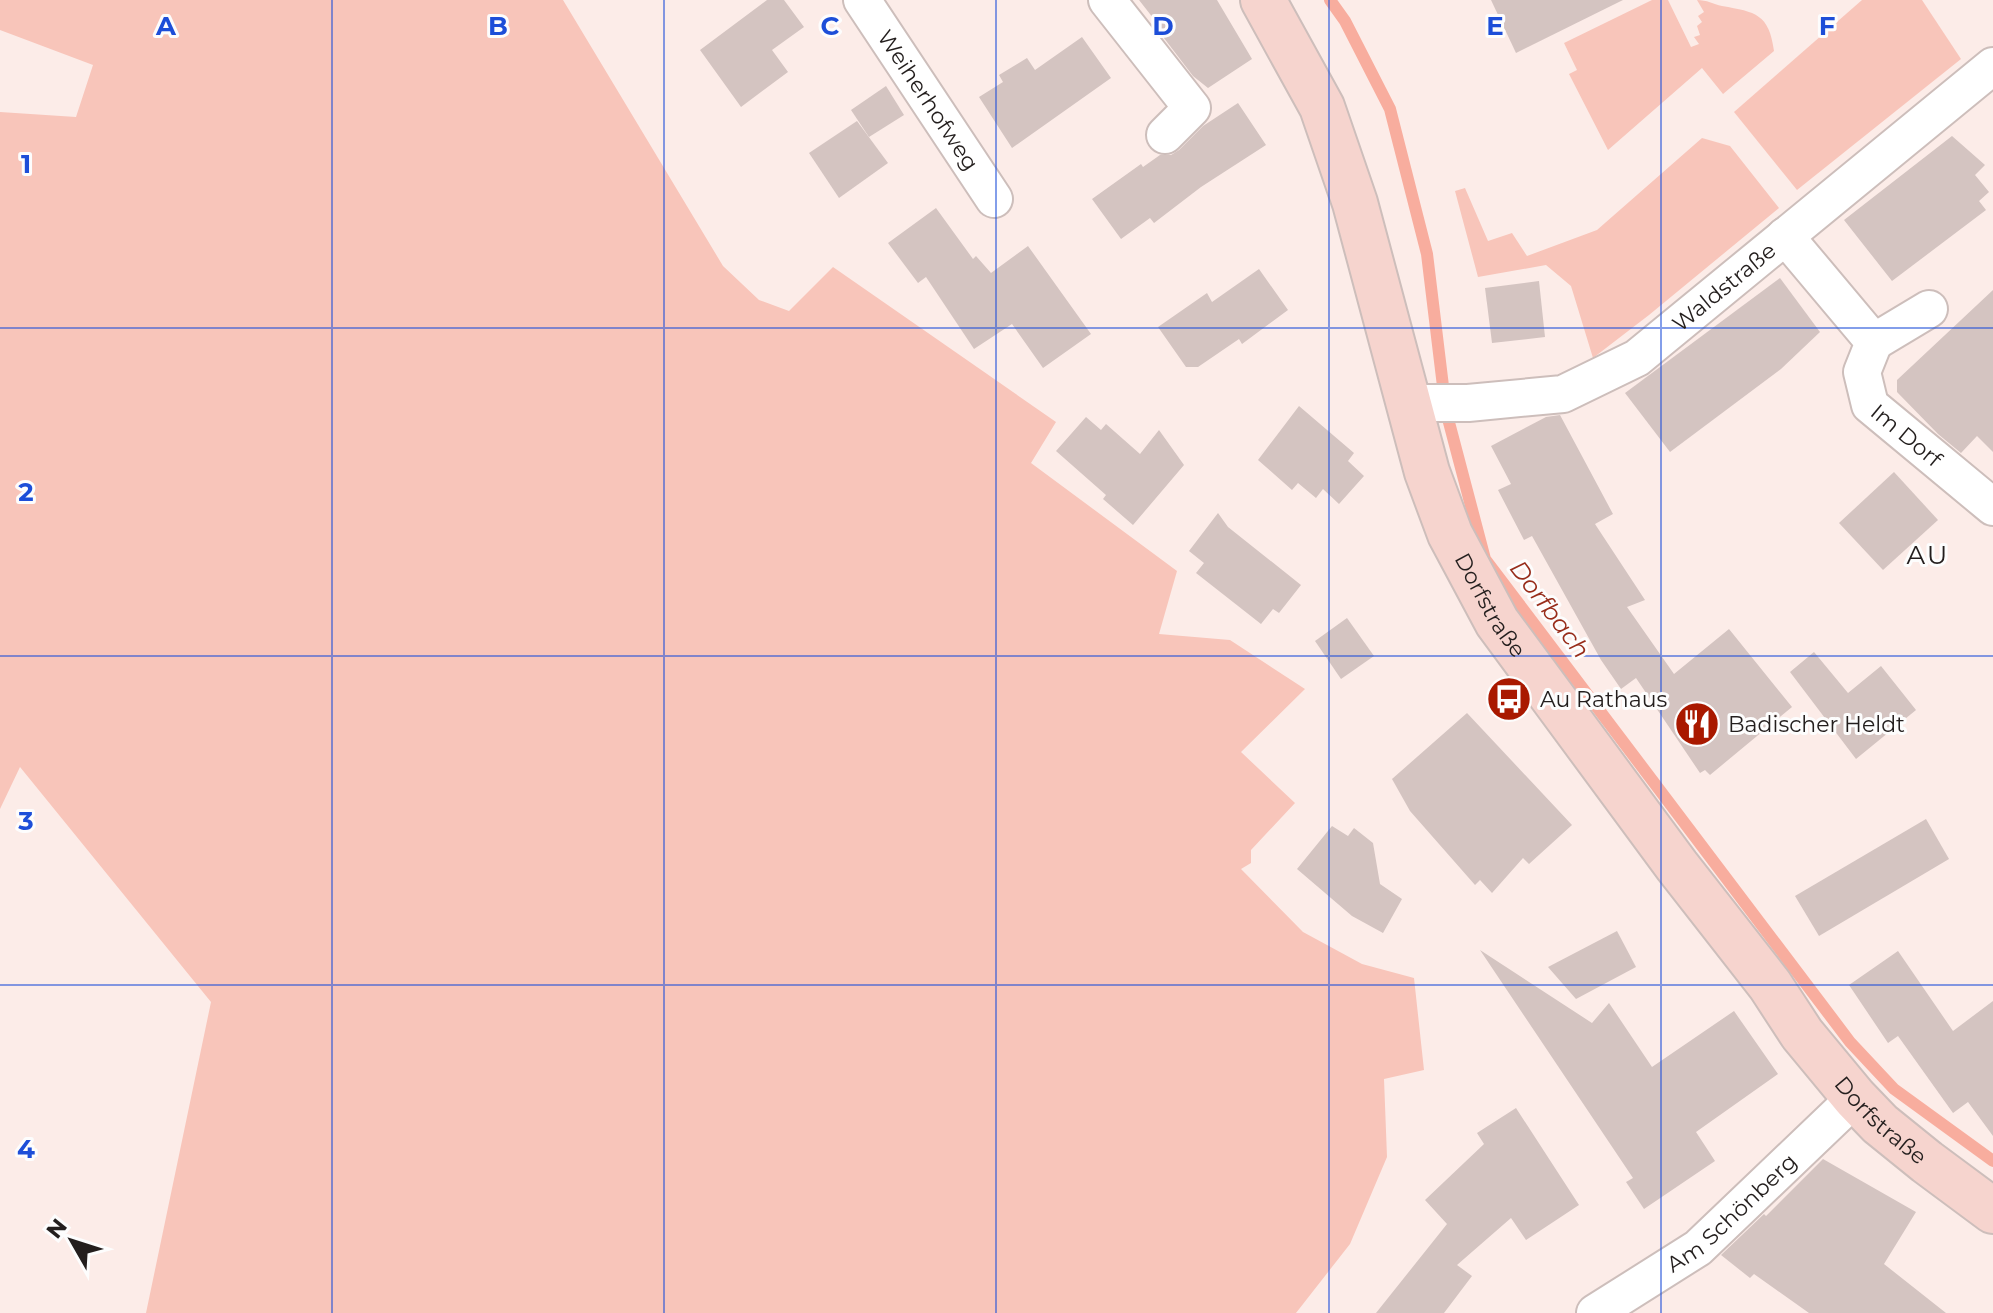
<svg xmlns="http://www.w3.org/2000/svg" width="1993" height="1313" font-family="Montserrat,sans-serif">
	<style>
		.green { fill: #f8c5ba }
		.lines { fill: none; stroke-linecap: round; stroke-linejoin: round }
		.stream { stroke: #f8ad9e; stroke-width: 12 }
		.building { fill: #d4c4c1 }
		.street-casing { stroke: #cdbebb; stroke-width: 40 }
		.secondary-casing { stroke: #cdbebb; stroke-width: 48 }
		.street { stroke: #fff; stroke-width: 36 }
		.secondary { stroke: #f6d4ce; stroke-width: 44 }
		.grid { fill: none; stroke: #1d4ed8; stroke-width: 2; stroke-opacity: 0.55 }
		.labels { text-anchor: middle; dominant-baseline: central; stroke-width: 6; stroke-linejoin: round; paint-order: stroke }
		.street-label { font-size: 22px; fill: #231e1d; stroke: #fdfdfd }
		.poi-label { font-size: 22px; fill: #231e1d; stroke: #fdfdfd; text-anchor: start }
		.water-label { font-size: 24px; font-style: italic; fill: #982d1b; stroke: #fdfdfd }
		.quarter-label { font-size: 26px; letter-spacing: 2px; fill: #231e1d; stroke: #fdfdfd }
		.grid-label { font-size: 26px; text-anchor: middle; font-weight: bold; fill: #1d4ed8; stroke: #fdfdfd; stroke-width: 6; stroke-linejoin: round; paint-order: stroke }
	</style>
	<rect width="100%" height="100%" fill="#fcece8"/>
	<g class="green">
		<path d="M 0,0 L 563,0 L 723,266 L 759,300 L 789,311 L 833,267 L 1056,422 L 1031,463 L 1177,571 L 1159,634 L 1230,640 L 1305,689 L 1241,752 L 1295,803 L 1251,850 L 1251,863 L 1241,869 L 1303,932 L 1362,964 L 1414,978 L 1424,1070 L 1384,1079 L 1387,1157 L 1350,1244 L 1296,1313 L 146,1313 L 211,1002 L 20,767 L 0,809 L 0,112 L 76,117 L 93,65 L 0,30 Z"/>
		<path d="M 1652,0 L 1668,0 L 1691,47 L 1699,44 L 1694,37 L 1700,35 L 1697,26 L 1702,22 L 1698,16 L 1704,12 L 1697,0 C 1707,0 1713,4 1722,6 C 1756,12 1769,14 1774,51 L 1723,94 L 1702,68 L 1608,150 L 1569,74 L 1577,70 L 1564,43 Z"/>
		<path d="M 1862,0 L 1922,0 L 1961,59 L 1797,190 L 1734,112 Z"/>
		<path d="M 1702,138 L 1730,146 L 1779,208 L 1649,315 L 1593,358 L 1571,286 L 1546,265 L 1478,277 L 1455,191 L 1465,188 L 1488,241 L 1512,233 L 1527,256 L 1597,230 Z"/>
	</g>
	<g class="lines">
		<path class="stream" d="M 1330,0 L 1345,21 L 1390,109 L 1427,254 L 1446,411 L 1485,559 L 1850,1042 L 1894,1089 L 1993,1161"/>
	</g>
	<g class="building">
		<path d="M 767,0 L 784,0 L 804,27 L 772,50 L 788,72 L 741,107 L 700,50 Z"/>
		<path d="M 1139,0 L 1217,0 L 1252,59 L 1208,88 L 1193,76 L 1154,25 L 1157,23 Z"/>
		<path d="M 1491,0 L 1623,0 L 1516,53 Z"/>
		<path d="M 1082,37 L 1111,78 L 1012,148 L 979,97 L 1003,82 L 999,75 L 1027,58 L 1035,70 Z"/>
		<path d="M 886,86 L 904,115 L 869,137 L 851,110 Z"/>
		<path d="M 1238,103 L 1266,145 L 1201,187 L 1154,223 L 1150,218 L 1121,239 L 1092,199 L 1141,164 L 1143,167 L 1160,155 L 1171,155 L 1179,150 L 1203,126 Z"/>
		<path d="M 857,121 L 888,163 L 839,198 L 809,153 Z"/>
		<path d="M 1952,136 L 1985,165 L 1975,175 L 1989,192 L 1979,201 L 1986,210 L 1892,281 L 1844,220 Z"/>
		<path d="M 936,208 L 973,259 L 976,256 L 991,273 L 1028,246 L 1091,334 L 1043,368 L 1012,324 L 974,349 L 926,277 L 918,283 L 888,243 Z"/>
		<path d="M 1259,269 L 1288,310 L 1242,344 L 1239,339 L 1198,367 L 1186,367 L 1158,327 L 1207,293 L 1212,302 Z"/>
		<path d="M 1780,278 L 1820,332 L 1781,369 L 1670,452 L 1625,393 Z"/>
		<path d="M 1539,281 L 1545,337 L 1492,343 L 1485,288 Z"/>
		<path d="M 1993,290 L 1993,452 L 1977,436 L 1961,453 L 1938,434 L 1897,392 L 1897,380 Z"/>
		<path d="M 1299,406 L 1354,453 L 1348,461 L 1364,476 L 1339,504 L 1323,489 L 1316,498 L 1298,483 L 1292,490 L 1258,460 Z"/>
		<path d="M 1560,415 L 1613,514 L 1595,524 L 1645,600 L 1627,607 L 1674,674 L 1729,629 L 1792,707 L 1710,775 L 1705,770 L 1700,773 L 1636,678 L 1621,689 L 1601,660 L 1532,536 L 1524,540 L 1498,490 L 1511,484 L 1491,446 L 1546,417 Z"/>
		<path d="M 1086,417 L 1101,430 L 1106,424 L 1140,454 L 1159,430 L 1184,465 L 1133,525 L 1103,499 L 1106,495 L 1056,451 Z"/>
		<path d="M 1894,472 L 1938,520 L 1883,570 L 1839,523 Z"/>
		<path d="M 1218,513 L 1228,527 L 1301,585 L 1279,613 L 1273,609 L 1261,624 L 1196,573 L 1204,563 L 1189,551 Z"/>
		<path d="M 1347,618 L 1374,656 L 1341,679 L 1315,641 Z"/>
		<path d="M 1814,652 L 1848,693 L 1881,666 L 1916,710 L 1856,759 L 1790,672 Z"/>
		<path d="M 1467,713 L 1572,825 L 1529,864 L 1523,858 L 1492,893 L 1480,880 L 1475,885 L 1410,811 L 1392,779 Z"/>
		<path d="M 1926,819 L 1949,859 L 1819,936 L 1795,896 Z"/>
		<path d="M 1332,826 L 1348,836 L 1354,828 L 1373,843 L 1380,884 L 1402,899 L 1383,933 L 1352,916 L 1297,869 Z"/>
		<path d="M 1617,931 L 1636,967 L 1576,999 L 1548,967 Z"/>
		<path d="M 1480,950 L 1592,1023 L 1609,1003 L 1652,1067 L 1734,1011 L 1778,1074 L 1696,1132 L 1715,1161 L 1644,1209 L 1626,1182 L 1633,1178 Z"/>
		<path d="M 1898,951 L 1953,1031 L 1993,1001 L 1993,1136 L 1968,1102 L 1953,1113 L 1898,1036 L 1888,1043 L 1849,985 Z"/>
		<path d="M 1516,1108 L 1579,1205 L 1526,1240 L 1511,1218 L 1457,1265 L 1472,1276 L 1444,1313 L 1376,1313 L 1447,1224 L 1425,1200 L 1484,1144 L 1477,1133 Z"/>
		<path d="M 1823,1159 L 1916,1212 L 1884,1264 L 1946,1313 L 1809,1313 L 1754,1274 L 1750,1278 L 1721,1255 L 1764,1214 L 1766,1216 Z"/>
	</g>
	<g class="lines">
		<g class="street-casing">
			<g id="street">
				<path id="s1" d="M 862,0 L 994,199"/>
				<path d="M 1107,0 L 1192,108 L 1165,135"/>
				<path id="s2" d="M 1785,236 L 1874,342 L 1862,372 L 1870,405 L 1993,507"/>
				<path d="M 1874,342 L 1929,309"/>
				<path id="s3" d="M 1408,403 L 1468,403 L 1563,394 L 1637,358 L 1993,66"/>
				<path id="s4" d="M 1595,1313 L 1698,1248 L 1855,1098"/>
			</g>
		</g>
		<g class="secondary-casing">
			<g id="secondary">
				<path id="s5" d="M 1263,0 L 1322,107 L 1355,203 L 1427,472 L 1450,534 L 1497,622 L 1677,866 L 1770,985 L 1802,1034 L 1855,1098 L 1880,1124 L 1927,1162 L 1993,1211"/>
			</g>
		</g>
		<use href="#street" class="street"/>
		<use href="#secondary" class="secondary"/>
	</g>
	<path class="grid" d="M 332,0 L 332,1313M 664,0 L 664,1313M 996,0 L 996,1313M 1329,0 L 1329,1313M 1661,0 L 1661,1313M 0,328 L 1993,328M 0,656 L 1993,656M 0,985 L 1993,985"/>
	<defs>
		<g id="bus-disc" transform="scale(2.3)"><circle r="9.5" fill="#a91900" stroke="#fdfdfd"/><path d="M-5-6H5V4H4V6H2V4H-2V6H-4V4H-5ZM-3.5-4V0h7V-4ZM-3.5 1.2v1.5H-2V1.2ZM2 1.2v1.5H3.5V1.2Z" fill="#fff"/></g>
		<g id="restaurant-disc" transform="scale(2.3)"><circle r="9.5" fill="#a91900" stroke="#fdfdfd"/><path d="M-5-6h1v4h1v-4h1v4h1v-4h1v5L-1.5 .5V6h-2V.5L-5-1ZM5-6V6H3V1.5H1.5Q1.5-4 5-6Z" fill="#fff"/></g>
	</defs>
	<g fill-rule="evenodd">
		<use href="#bus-disc" x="1509" y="699"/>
		<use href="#restaurant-disc" x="1697" y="724"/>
	</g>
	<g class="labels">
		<g class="street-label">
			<text stroke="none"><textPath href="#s1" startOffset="120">Weiherhofweg</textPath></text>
			<text stroke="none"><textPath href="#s3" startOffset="350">Waldstraße</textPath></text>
			<text stroke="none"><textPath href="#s2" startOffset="252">Im Dorf</textPath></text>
			<text stroke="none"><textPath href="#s5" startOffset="650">Dorfstraße</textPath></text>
			<text stroke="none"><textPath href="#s5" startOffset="1298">Dorfstraße</textPath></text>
			<text stroke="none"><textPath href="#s4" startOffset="170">Am Schönberg</textPath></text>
		</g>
		<g class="poi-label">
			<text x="1540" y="699">Au Rathaus</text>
			<text x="1728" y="724">Badischer Heldt</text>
		</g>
		<g class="water-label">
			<text transform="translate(1550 609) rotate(53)">Dorfbach</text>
		</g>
		<g class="quarter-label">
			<text x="1928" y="555">AU</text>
		</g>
	</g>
	<g class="grid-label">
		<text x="166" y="35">A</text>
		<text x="498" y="35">B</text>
		<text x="830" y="35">C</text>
		<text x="1163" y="35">D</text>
		<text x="1495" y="35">E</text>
		<text x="1827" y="35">F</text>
		<text x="26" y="173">1</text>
		<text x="26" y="501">2</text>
		<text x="26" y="830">3</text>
		<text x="26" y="1158">4</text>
	</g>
	<g transform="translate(72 1241) rotate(309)" stroke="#fdfdfd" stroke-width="6" paint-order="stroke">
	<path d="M0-6L14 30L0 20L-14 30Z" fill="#231e1d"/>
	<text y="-12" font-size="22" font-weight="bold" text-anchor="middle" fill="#231e1d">N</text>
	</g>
</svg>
